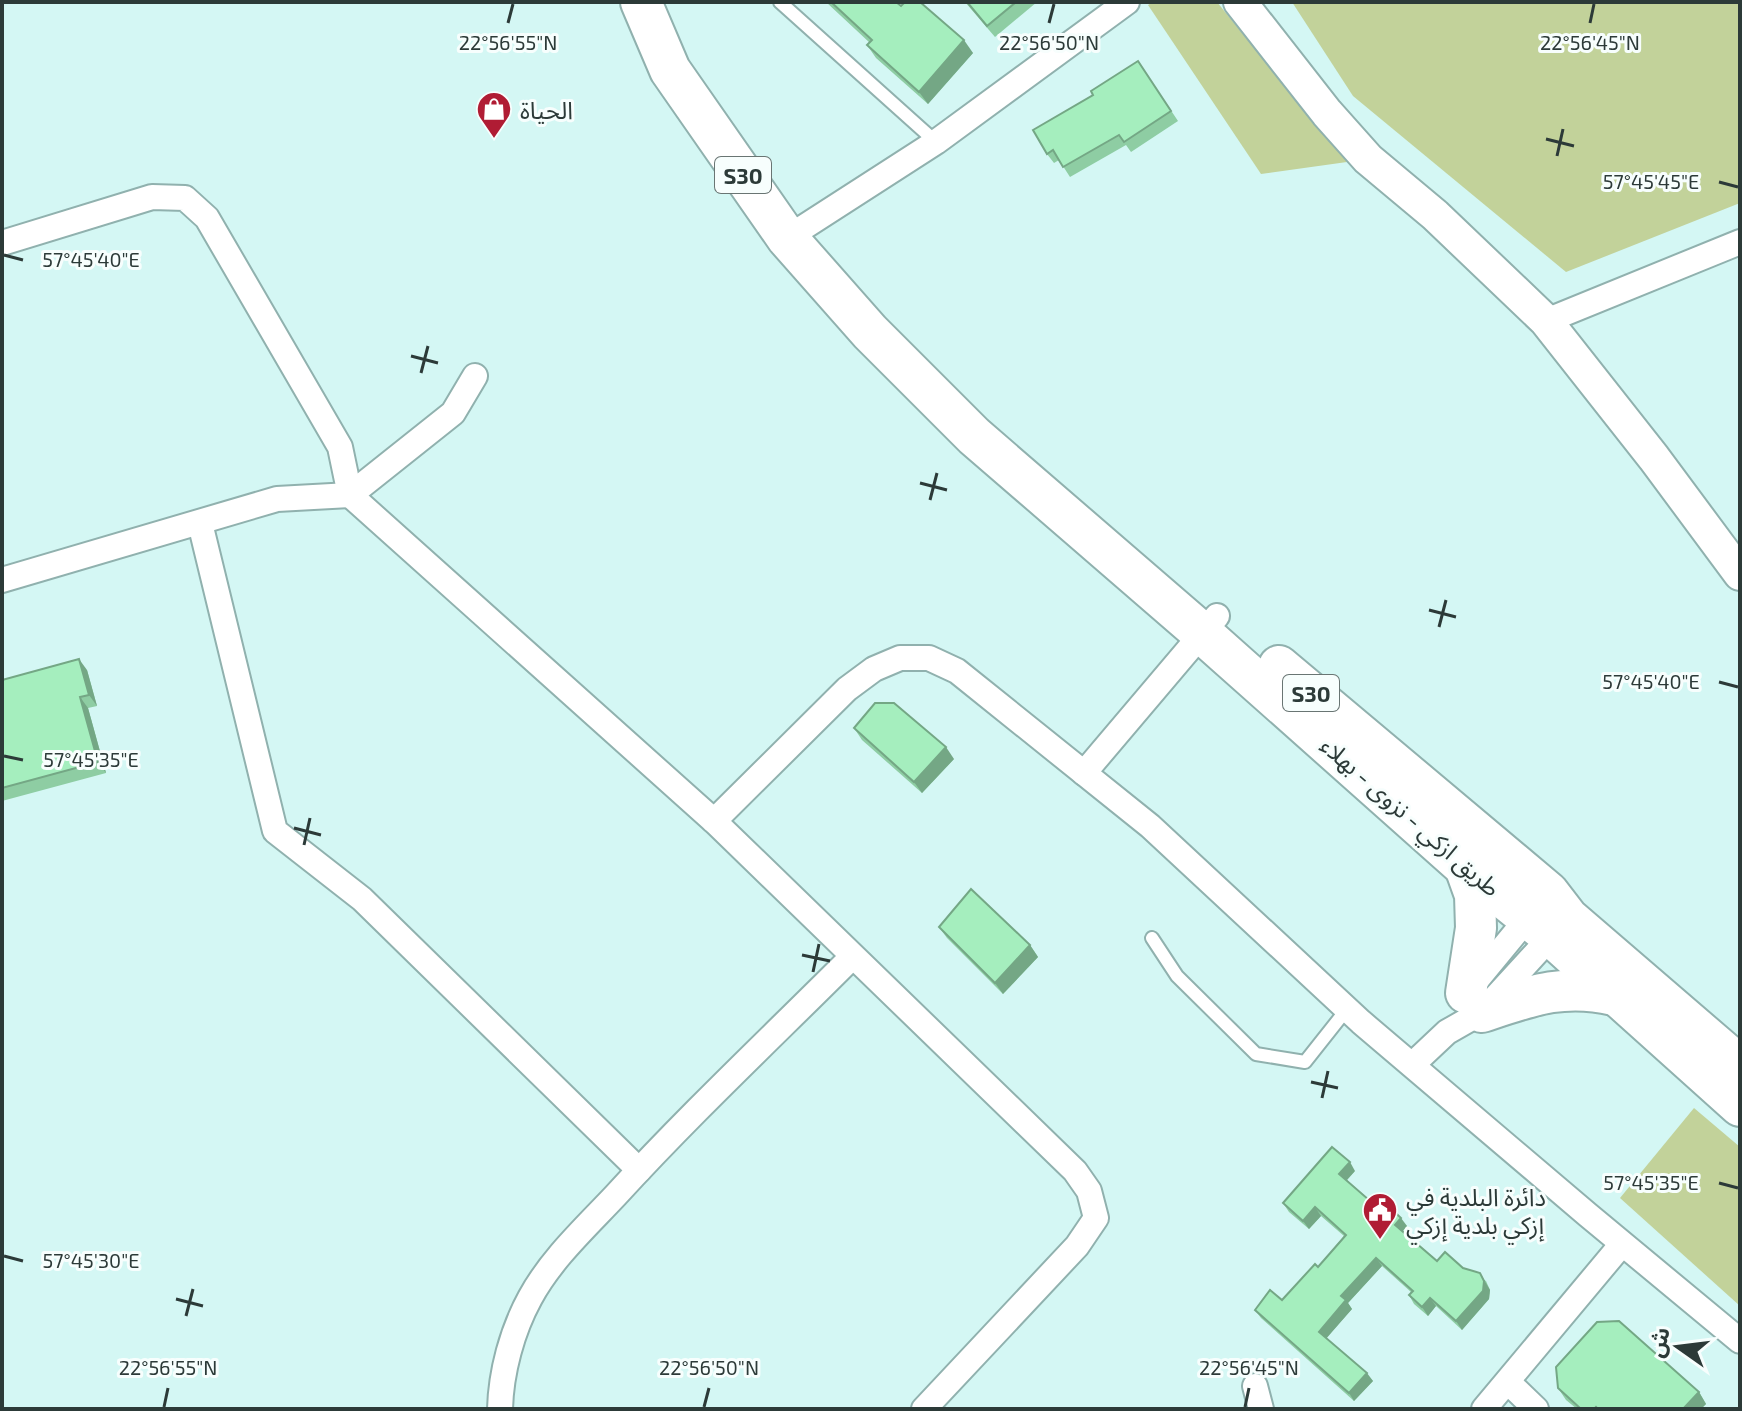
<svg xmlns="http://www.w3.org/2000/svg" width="1742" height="1411" font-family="'Exo 2','Noto Sans Arabic',sans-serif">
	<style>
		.green { fill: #c2d29a }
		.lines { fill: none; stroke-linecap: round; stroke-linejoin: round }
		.service-casing { stroke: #90b1ae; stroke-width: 16 }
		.minor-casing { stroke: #90b1ae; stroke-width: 28 }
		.tertiary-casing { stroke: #90b1ae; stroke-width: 36 }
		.primary-casing { stroke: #90b1ae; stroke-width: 44 }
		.service { stroke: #fff; stroke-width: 12 }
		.minor { stroke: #fff; stroke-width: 24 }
		.tertiary { stroke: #fff; stroke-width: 32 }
		.primary { stroke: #fff; stroke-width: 40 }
		.wall { fill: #8ecda3 }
		.shaded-wall { fill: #74a785 }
		.building { fill: #a5eebe; stroke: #74a785; stroke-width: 2 }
		.ticks { fill: none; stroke: #2c3a38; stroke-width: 3 }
		.labels { text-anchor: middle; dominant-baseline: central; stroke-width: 6; stroke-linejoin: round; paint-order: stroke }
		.shield { fill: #f7fefd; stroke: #697573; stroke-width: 2 }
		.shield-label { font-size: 22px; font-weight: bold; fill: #2c3a38 }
		.poi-label { font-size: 24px; fill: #2c3a38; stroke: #f7fefd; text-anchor: start }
		.street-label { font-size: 24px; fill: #2c3a38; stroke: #f7fefd }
		.ticks-label { font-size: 20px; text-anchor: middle; fill: #2c3a38; stroke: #f7fefd; stroke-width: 6; stroke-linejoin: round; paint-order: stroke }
	</style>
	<rect width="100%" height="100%" fill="#d4f7f4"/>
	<g class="green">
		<path d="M 1153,2 L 1217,2 L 1347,162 L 1261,174 L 1148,5 Z"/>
		<path d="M 1292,2 L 1740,2 L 1740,203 L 1566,272 L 1353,96 Z"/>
		<path d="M 1694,1108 L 1740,1147 L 1740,1306 L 1620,1198 Z"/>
	</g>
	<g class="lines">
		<g class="service-casing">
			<g id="service">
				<path d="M 780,2 L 936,142"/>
				<path d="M 1152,938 L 1177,976 L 1256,1054 L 1305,1062 L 1347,1009"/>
			</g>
		</g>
		<g class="minor-casing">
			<g id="minor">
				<path d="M 787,238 L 936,142 L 1127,2"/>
				<path d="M 2,243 L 152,197 L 185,198 L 207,218 L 340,447 L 350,495 L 714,821 L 1075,1171 L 1089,1191 L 1096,1218 L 1077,1246 L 924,1409"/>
				<path d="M 1546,321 L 1740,242"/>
				<path d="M 200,523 L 275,831 L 362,899 L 639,1170"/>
				<path d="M 2,580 L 277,499 L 350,495 L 453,413 L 475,376"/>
				<path d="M 1084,773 L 1217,616"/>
				<path d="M 714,821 L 847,689 L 874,669 L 900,658 L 929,658 L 957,671 L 1150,826 L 1361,1022 L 1588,1215 L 1740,1341"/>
				<path d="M 1470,988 L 1536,908"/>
				<path d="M 1413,1064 L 1447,1032 L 1482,1012 L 1559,928"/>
				<path d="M 1508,1382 L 1536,1409"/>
				<path d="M 1255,1386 L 1261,1409"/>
				<path d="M 500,1409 C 501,1372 512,1331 530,1298 C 551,1259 586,1227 616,1195 C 691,1113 773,1036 852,957"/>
				<path d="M 1484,1409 L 1622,1244"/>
			</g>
		</g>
		<g class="tertiary-casing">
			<path id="tertiary" d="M 1240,2 L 1327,113 L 1368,159 L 1435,215 L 1546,321 L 1654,458 L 1740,574"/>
		</g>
		<g class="primary-casing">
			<g id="primary">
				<path d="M 641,2 L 670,70 L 787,238 L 870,332 L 974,436 L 1203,634 L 1465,867 L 1552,937 L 1740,1106"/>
				<path d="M 1279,666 L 1548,892 L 1568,918 L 1740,1066"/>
				<path d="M 1465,867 L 1475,895 L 1476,928 L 1466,993"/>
				<path d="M 1482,1012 C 1530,996 1563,983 1614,995"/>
			</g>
		</g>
		<use href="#service" class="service"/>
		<use href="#minor" class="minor"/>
		<use href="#tertiary" class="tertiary"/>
		<use href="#primary" class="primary"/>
	</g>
	<g class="wall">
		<path d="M 826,2 L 896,2 L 973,53 L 928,104 L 876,58 L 867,45 L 870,43 Z"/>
		<path d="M 965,2 L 1037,2 L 995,37 Z"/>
		<path d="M 1138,61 L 1178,121 L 1131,152 L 1126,145 L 1070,177 L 1059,160 L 1054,163 L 1047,154 L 1093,95 Z"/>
		<path d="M 87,670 L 97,706 L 88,708 L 106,773 L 2,801 L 2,680 Z"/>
		<path d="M 854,728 L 954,759 L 922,793 L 862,740 Z"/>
		<path d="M 939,927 L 1030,945 L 1038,957 L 1003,994 L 947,938 Z"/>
		<path d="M 1355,1171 L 1347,1180 L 1377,1207 L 1407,1226 L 1403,1231 L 1437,1261 L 1463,1268 L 1486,1281 L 1490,1290 L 1489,1299 L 1462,1330 L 1436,1306 L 1428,1316 L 1414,1304 L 1409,1295 L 1411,1292 L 1382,1266 L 1348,1303 L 1352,1309 L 1326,1338 L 1373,1381 L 1354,1401 L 1261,1318 L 1255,1310 L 1282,1300 L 1318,1267 L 1344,1236 L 1321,1216 L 1309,1229 L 1289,1212 L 1283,1203 Z"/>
		<path d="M 1558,1388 L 1699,1392 L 1706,1404 L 1701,1409 L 1577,1409 L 1566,1400 Z"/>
	</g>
	<g class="shaded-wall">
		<path d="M 964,40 L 973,53 L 928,104 L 919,92 Z"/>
		<path d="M 79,659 L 87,670 L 97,706 L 89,695 Z"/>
		<path d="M 80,697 L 88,708 L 106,773 L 98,762 Z"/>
		<path d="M 946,747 L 954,759 L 922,793 L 914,782 Z"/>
		<path d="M 1030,945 L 1038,957 L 1003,994 L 995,983 Z"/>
		<path d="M 1350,1162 L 1355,1171 L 1345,1182 L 1339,1174 Z"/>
		<path d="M 1315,1207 L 1321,1216 L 1309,1229 L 1303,1221 Z"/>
		<path d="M 1401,1218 L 1407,1226 L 1401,1233 L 1395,1225 Z"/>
		<path d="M 1376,1258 L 1382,1266 L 1348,1303 L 1352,1309 L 1325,1340 L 1319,1332 L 1341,1296 Z"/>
		<path d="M 1480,1273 L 1490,1290 L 1489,1299 L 1462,1330 L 1456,1321 Z"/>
		<path d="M 1430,1298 L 1436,1306 L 1428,1316 L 1422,1307 Z"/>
		<path d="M 1367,1373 L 1373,1381 L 1354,1401 L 1349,1393 Z"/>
		<path d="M 1699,1392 L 1706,1404 L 1701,1409 L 1683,1409 Z"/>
	</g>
	<g class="building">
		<path d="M 831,2 L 896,2 L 901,6 L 905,2 L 920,2 L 964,40 L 919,92 L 867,45 L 872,40 Z"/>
		<path d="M 967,2 L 1016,2 L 987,26 Z"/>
		<path d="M 1138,61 L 1171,111 L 1124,142 L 1119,135 L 1063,167 L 1053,150 L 1047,154 L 1033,130 L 1093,95 L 1091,91 Z"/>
		<path d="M 79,659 L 89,695 L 80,697 L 98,762 L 2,788 L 2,680 Z"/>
		<path d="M 875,703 L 894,703 L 946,747 L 914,782 L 854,728 Z"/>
		<path d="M 971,889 L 1030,945 L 995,983 L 939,927 Z"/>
		<path d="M 1332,1147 L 1350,1162 L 1339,1174 L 1377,1207 L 1383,1201 L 1401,1218 L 1395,1225 L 1437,1261 L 1445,1252 L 1463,1268 L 1480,1273 L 1484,1281 L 1483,1291 L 1456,1321 L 1430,1298 L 1422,1307 L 1409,1295 L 1413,1291 L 1376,1258 L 1341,1296 L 1346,1300 L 1319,1332 L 1367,1373 L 1349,1393 L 1255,1310 L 1270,1290 L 1282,1300 L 1315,1264 L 1318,1267 L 1346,1235 L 1315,1207 L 1303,1221 L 1283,1203 Z"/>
		<path d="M 1619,1321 L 1699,1392 L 1683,1409 L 1598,1409 L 1596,1407 L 1594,1409 L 1581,1409 L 1558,1388 L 1556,1367 L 1597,1322 Z"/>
	</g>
	<path class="ticks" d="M 508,23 L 513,4M 1049,23 L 1054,4M 1590,23 L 1594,4M 1546,139 L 1574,146M 1557,156 L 1563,129M 1719,182 L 1738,187M 4,255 L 23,260M 411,356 L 438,363M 421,373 L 428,346M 920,483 L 947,490M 930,500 L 937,473M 1429,610 L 1456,617M 1439,627 L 1446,600M 1719,682 L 1738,687M 4,756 L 23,760M 294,828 L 321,835M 304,845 L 310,818M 802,955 L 830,961M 813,972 L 819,944M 1311,1082 L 1338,1088M 1322,1098 L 1328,1071M 1719,1183 L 1738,1188M 4,1256 L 23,1261M 176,1299 L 203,1306M 186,1316 L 193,1289M 164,1407 L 168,1388M 704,1407 L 709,1388M 1245,1407 L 1249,1388"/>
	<defs>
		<g id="shop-pin" transform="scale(1.8)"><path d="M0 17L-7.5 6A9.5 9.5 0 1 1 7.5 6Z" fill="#b01c34" stroke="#f7fefd"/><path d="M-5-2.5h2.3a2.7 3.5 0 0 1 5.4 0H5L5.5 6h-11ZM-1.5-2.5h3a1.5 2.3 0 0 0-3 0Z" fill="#fff"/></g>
		<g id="civic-pin" transform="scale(1.8)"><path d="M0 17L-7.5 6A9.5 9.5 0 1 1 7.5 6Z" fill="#b01c34" stroke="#f7fefd"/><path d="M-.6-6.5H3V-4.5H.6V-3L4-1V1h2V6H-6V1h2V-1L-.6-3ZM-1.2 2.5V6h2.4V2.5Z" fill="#fff"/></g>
	</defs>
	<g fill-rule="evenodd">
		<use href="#shop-pin" x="494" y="109"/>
		<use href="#civic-pin" x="1380" y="1210"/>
	</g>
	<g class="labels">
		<g class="shield">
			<rect x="715" y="157" width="56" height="36" rx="6"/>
			<rect x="1283" y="675" width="56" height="36" rx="6"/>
		</g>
		<g class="shield-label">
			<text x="743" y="175">S30</text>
			<text x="1311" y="693">S30</text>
		</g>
		<g class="poi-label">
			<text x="520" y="109">الحياة</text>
			<text x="1406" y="1196">دائرة البلدية في<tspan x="1406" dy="28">إزكي بلدية إزكي</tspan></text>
		</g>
		<g class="street-label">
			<text transform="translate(1411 816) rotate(41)">طريق ازكي - نزوى - بهلاء</text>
		</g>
	</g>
	<g class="ticks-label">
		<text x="508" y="50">22°56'55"N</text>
		<text x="1049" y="50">22°56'50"N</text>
		<text x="1590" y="50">22°56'45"N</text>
		<text x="1651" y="189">57°45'45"E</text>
		<text x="91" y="267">57°45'40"E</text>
		<text x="1651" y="689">57°45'40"E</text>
		<text x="91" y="767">57°45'35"E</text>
		<text x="1651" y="1190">57°45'35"E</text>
		<text x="91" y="1268">57°45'30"E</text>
		<text x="168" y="1375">22°56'55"N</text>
		<text x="709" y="1375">22°56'50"N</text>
		<text x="1249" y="1375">22°56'45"N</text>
	</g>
	<rect width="1742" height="1411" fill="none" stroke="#2c3a38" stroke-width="8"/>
	<g transform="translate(1678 1347) rotate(284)" stroke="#f7fefd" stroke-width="6" paint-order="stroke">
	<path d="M0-6L14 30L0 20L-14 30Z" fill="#2c3a38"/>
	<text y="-12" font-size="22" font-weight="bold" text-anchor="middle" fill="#2c3a38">ش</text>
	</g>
</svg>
